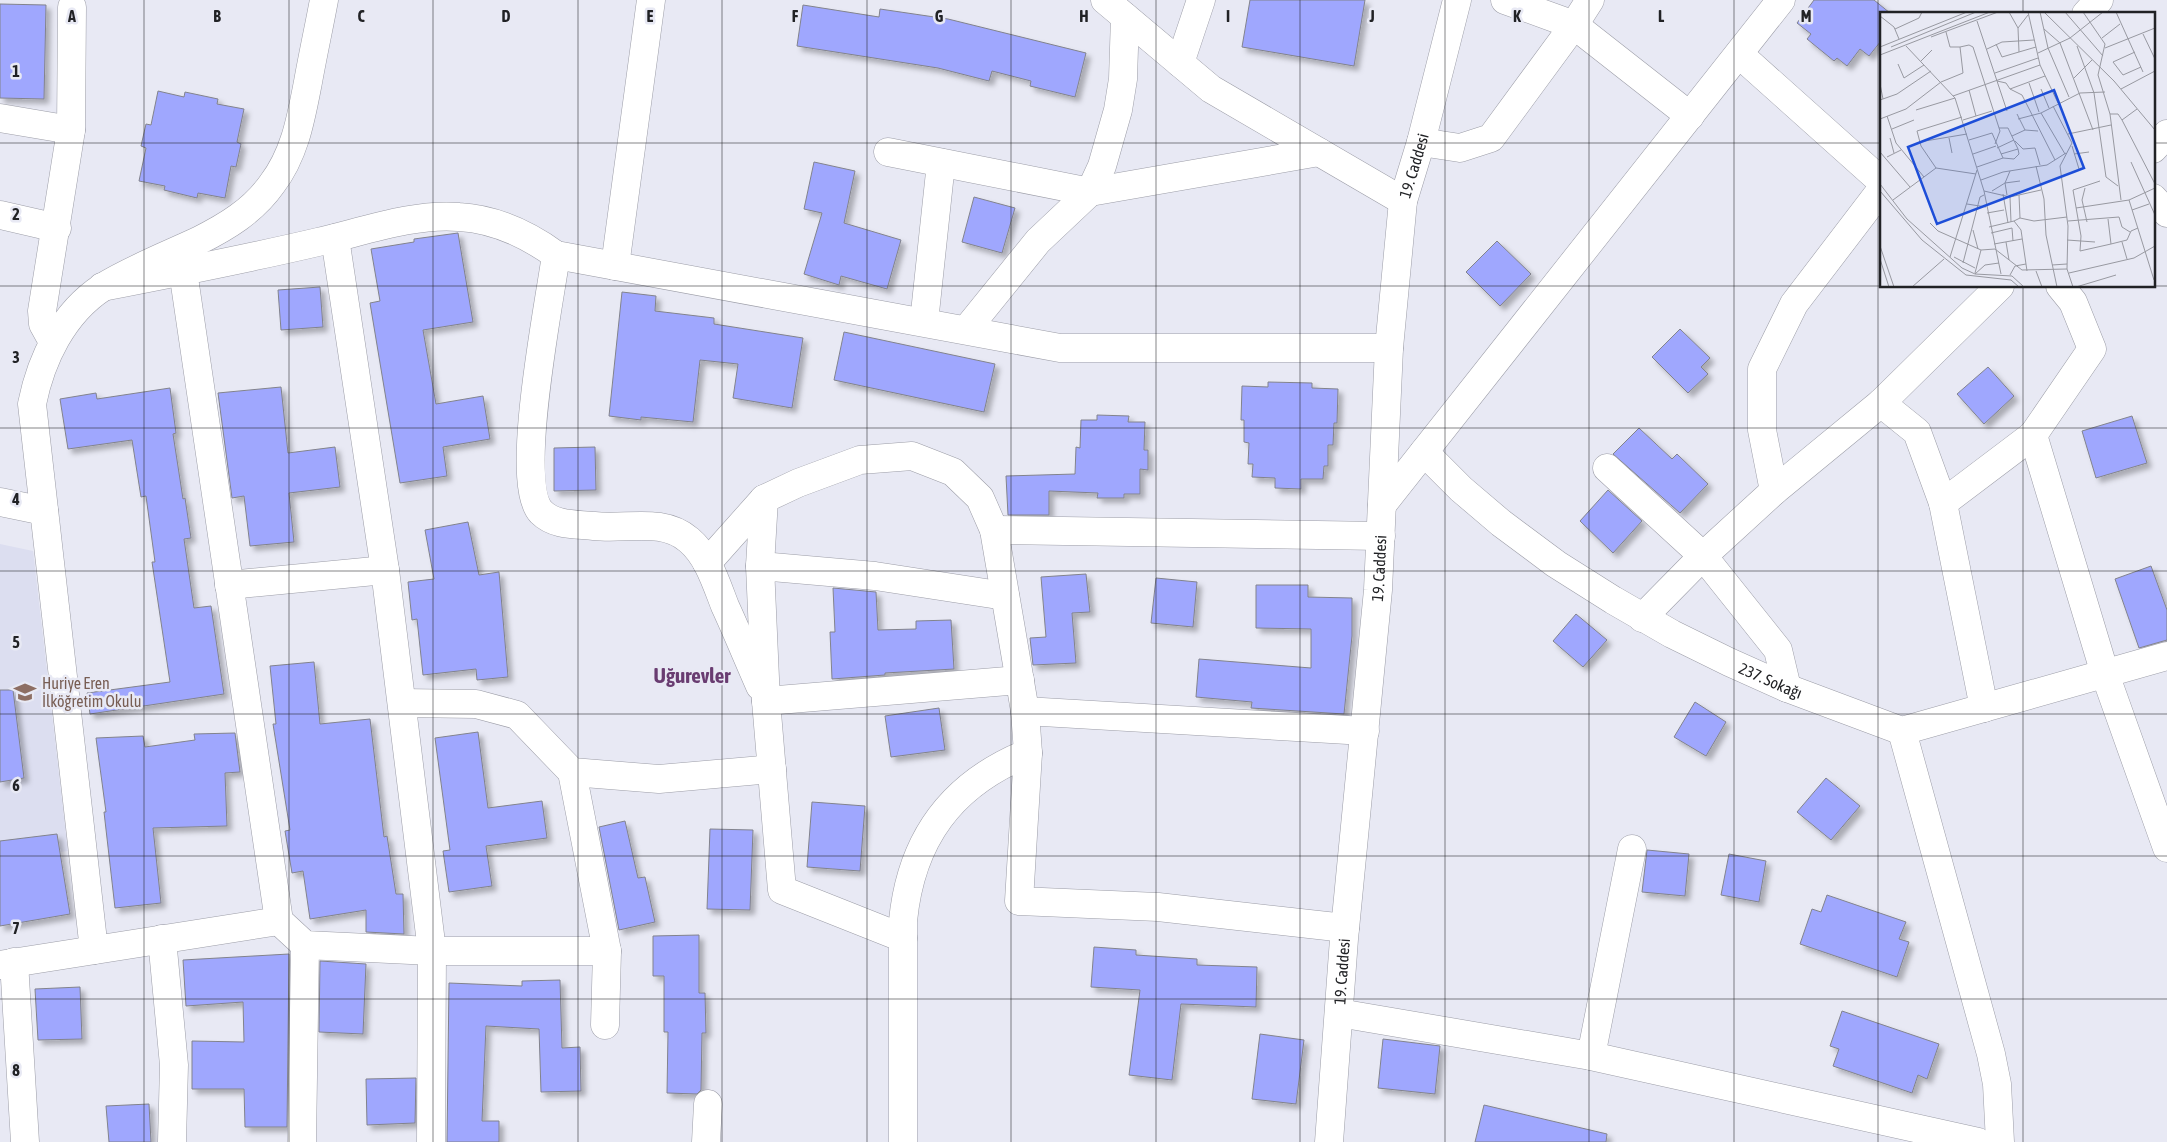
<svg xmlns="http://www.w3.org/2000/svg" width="2167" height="1142" font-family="'Asap Condensed',sans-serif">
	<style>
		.built { fill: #dcdef0 }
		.building { fill: #9fa7fe; stroke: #82838c; filter: url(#shadow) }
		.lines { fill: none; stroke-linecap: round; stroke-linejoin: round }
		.minor-casing { stroke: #9c9da7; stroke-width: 29 }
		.minor { stroke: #fff; stroke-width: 28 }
		.grid { fill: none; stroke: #212225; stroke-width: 1; stroke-opacity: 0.55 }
		.labels { text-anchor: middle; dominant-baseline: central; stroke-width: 5; stroke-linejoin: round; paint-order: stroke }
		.street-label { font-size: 16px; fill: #212225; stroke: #e8e9f4 }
		.education-label { font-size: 16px; fill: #785e54; stroke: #e8e9f4; text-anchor: start }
		.district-label { font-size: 21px; font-weight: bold; fill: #693c71; stroke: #e8e9f4 }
		.inset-road { fill: none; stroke: #9899a1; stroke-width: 1 }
		.view { fill: #1d4ed8; fill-opacity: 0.15; stroke: #1d4ed8; stroke-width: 2.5 }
		.inset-edge { fill: none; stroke: #212225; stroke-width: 2.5 }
		.grid-label { font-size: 16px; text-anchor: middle; font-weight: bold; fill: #212225; stroke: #e8e9f4; stroke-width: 5; stroke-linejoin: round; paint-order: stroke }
	</style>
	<defs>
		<filter id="shadow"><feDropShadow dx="4.5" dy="4.5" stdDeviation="2.5" flood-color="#0004"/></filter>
	</defs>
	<rect width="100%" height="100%" fill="#e8e9f4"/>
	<path class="built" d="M 0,544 L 33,551 L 68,851 L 0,859 Z"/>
	<g class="building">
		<path d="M 1250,0 L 1365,0 L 1354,66 L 1242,47 Z"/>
		<path d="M 1814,0 L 1874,0 L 1890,13 L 1881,14 L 1881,41 L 1869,56 L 1860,49 L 1847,66 L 1837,58 L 1834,61 L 1807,39 L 1811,34 L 1797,23 Z"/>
		<path d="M 0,4 L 46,5 L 44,99 L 0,98 Z"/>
		<path d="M 803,5 L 879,17 L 880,9 L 948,19 L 1086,53 L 1075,97 L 1030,86 L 1031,81 L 992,71 L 989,81 L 938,68 L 797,46 Z"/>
		<path d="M 158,91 L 184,97 L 185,92 L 218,99 L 217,104 L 244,109 L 237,142 L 241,144 L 236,167 L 231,166 L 225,198 L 198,193 L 197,198 L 164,190 L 165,186 L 139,181 L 146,148 L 141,146 L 146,124 L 151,125 Z"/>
		<path d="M 814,162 L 855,171 L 844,223 L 901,240 L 887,289 L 841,276 L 839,285 L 804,274 L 822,213 L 804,209 Z"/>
		<path d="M 974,197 L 1015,208 L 1002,253 L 962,242 Z"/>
		<path d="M 458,233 L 473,322 L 423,330 L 436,404 L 483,396 L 490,439 L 443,447 L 447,476 L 400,483 L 370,303 L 380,301 L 371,249 L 414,242 L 414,239 Z"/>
		<path d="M 1497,241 L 1531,274 L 1500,306 L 1466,272 Z"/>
		<path d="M 320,287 L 323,327 L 281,330 L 278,290 Z"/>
		<path d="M 622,292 L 656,296 L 655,311 L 714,318 L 714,324 L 803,338 L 792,408 L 733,398 L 738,364 L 700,360 L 693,422 L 641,417 L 641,420 L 609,416 Z"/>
		<path d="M 1680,329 L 1710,358 L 1701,367 L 1708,374 L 1688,393 L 1652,357 Z"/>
		<path d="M 844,332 L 995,364 L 984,412 L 834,380 Z"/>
		<path d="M 1988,367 L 2014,396 L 1984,424 L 1957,394 Z"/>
		<path d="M 1268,382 L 1312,383 L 1312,388 L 1338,389 L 1337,423 L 1334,423 L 1333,445 L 1328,445 L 1328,466 L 1324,466 L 1323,479 L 1301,479 L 1301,489 L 1275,488 L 1275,478 L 1252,477 L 1253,464 L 1248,464 L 1249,443 L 1244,442 L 1244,420 L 1241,420 L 1242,386 L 1268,387 Z"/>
		<path d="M 281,387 L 288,453 L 335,447 L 340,487 L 289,493 L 294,542 L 250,546 L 244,496 L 232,498 L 218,393 Z"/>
		<path d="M 170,388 L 176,433 L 173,434 L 183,499 L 185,498 L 191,538 L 184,539 L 194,608 L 211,606 L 224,694 L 90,714 L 87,693 L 170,682 L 152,562 L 155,562 L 146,496 L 141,497 L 132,440 L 68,449 L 60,399 L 96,393 L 97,399 Z"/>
		<path d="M 1097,415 L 1129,416 L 1128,422 L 1145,422 L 1144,450 L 1148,450 L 1148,470 L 1140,469 L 1140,494 L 1124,494 L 1124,498 L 1097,498 L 1098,493 L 1049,491 L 1049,515 L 1008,515 L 1006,476 L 1075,474 L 1076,447 L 1080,448 L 1081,420 L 1097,420 Z"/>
		<path d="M 2132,416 L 2147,463 L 2096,478 L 2082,431 Z"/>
		<path d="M 1639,428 L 1672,459 L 1677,454 L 1708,484 L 1680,513 L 1613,454 Z"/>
		<path d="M 595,447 L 596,490 L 554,491 L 554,448 Z"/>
		<path d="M 1608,490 L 1642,521 L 1613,553 L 1580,521 Z"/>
		<path d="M 468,522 L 479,575 L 499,572 L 508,677 L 477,680 L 476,669 L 423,675 L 417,619 L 412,620 L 408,582 L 434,579 L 425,530 Z"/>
		<path d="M 2151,566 L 2167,610 L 2167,640 L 2139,648 L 2115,579 Z"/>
		<path d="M 1086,574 L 1090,612 L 1072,613 L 1076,663 L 1033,665 L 1030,638 L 1046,637 L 1041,577 Z"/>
		<path d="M 1156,578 L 1197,582 L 1193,627 L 1151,623 Z"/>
		<path d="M 1256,585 L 1308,585 L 1308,597 L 1352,598 L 1352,636 L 1344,714 L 1251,708 L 1252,702 L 1196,697 L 1199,659 L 1311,668 L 1311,629 L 1256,628 Z"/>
		<path d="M 833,588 L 876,592 L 878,630 L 916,629 L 916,621 L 951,620 L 954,669 L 885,673 L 885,675 L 832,679 L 830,632 L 835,632 Z"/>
		<path d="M 1576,614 L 1607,640 L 1583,667 L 1553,641 Z"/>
		<path d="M 314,662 L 320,724 L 370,719 L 384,837 L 387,836 L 396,894 L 403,894 L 404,934 L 366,932 L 366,910 L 310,919 L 303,871 L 292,873 L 285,831 L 290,830 L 273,724 L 276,724 L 270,666 Z"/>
		<path d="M 0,690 L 13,690 L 24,778 L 0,782 Z"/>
		<path d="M 1695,702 L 1726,722 L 1706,756 L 1674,737 Z"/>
		<path d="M 939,708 L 945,750 L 891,757 L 885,716 Z"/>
		<path d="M 478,732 L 488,808 L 542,801 L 547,838 L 486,846 L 492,886 L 449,892 L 443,851 L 450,850 L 435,738 Z"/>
		<path d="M 235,733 L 240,772 L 225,773 L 227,826 L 153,828 L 161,903 L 115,908 L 104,812 L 106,812 L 96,738 L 143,736 L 145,747 L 195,740 L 194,734 Z"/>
		<path d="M 1826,778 L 1860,806 L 1831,840 L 1797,812 Z"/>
		<path d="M 812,802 L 865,806 L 860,871 L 807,867 Z"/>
		<path d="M 625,821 L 638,878 L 645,877 L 655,922 L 619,930 L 599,827 Z"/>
		<path d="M 710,829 L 753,830 L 750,910 L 707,909 Z"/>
		<path d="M 57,834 L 70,914 L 0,926 L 0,841 Z"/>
		<path d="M 1647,850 L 1689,854 L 1685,896 L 1642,892 Z"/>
		<path d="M 1729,854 L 1766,861 L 1759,902 L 1721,895 Z"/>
		<path d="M 1827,895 L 1906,922 L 1899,939 L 1909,942 L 1897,977 L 1800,944 L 1812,909 L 1821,912 Z"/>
		<path d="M 699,935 L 699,993 L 705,993 L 706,1033 L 702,1033 L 701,1090 L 697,1094 L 667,1093 L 668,1032 L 664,1032 L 664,976 L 653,976 L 653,936 Z"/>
		<path d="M 1094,947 L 1136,950 L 1136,955 L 1197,959 L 1197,965 L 1257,967 L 1256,1007 L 1181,1004 L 1172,1080 L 1129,1075 L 1140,990 L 1091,987 Z"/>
		<path d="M 289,954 L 287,1127 L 245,1127 L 244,1089 L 192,1089 L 192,1041 L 244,1042 L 243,1002 L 186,1006 L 183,960 Z"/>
		<path d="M 320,961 L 366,964 L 363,1034 L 319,1032 Z"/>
		<path d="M 560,980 L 562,1048 L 580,1047 L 581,1091 L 541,1092 L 539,1029 L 486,1026 L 482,1121 L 499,1121 L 499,1142 L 447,1142 L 449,983 L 522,986 L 522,981 Z"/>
		<path d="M 80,987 L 82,1039 L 38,1040 L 35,989 Z"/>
		<path d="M 1842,1011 L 1939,1044 L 1927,1079 L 1918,1075 L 1912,1093 L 1833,1066 L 1839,1049 L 1830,1046 Z"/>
		<path d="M 1260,1034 L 1304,1040 L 1296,1104 L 1252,1099 Z"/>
		<path d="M 1383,1039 L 1440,1046 L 1435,1094 L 1378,1088 Z"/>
		<path d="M 416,1078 L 415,1123 L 367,1125 L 366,1079 Z"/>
		<path d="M 149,1104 L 151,1142 L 109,1142 L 106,1106 Z"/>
		<path d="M 1484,1105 L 1607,1134 L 1606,1142 L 1475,1142 Z"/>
	</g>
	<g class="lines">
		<g class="minor-casing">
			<g id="minor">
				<path d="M 1105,0 L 1211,89 L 1403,201"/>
				<path d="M 1505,0 L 1574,25 L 1690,116"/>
				<path d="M 2086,14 L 2099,0"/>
				<path d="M 1739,54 L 1881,181"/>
				<path d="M 1180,63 L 1201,0"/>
				<path d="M 0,118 L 71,130"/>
				<path d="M 1421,142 L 1460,148 L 1491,138 L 1574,25 L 1590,0"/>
				<path d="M 2153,149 L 2167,134"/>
				<path d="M 888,152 L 1090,192 L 1319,152"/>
				<path d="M 2153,198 L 2167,213"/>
				<path d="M 0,215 L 57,228"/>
				<path d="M 335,238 L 385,570 L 432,951 L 431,1142"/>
				<path d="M 556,255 C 550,300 513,482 541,512 C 555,526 576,524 594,526 C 627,530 662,517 689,540 C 708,556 716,583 725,606 C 737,632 748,659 760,686"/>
				<path d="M 615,266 L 651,0"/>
				<path d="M 183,271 L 279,921 L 305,945 L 432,951 L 607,951"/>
				<path d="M 102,287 C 174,273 246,259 318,242 C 362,232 414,213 459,217 C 496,219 527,234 556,255 L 1060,348 L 1389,348"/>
				<path d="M 924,322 L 941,163"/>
				<path d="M 966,330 L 1038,241 L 1090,192 L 1102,166 L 1118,110 L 1123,79 L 1125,17"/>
				<path d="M 53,342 L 43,324 L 42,311 L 71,130 L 72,7"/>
				<path d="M 1881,403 L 1917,432 L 1943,503 L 1984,708"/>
				<path d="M 2033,435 L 2105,674 L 2167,848"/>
				<path id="s1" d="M 1424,452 L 1461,489 L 1501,523 L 1556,564 L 1613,600 L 1672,634 L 1729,662 L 1787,688 L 1902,731 L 2167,656"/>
				<path d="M 1607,468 L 1703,556 L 1778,650 L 1787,688"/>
				<path d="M 1774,491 L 1762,430 L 1762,369 L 1794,304 L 1881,190"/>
				<path d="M 0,502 L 44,511"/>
				<path d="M 1943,503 L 2033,435 L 2092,349 L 2073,302 L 2060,286"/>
				<path d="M 1382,505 L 1781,0"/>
				<path d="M 707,563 L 764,499"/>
				<path d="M 760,566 L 764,499 L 798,483 L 860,460 L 912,456 L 953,472 L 980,498 L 994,530"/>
				<path d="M 229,585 L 385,570"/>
				<path d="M 1642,618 L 1703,556 L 1774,491 L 1881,403 L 2000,286"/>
				<path d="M 766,701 L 1020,680"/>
				<path d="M 402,703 L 476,704 L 517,715 L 572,772 L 659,779 L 772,769"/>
				<path d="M 1025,711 L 1365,731"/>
				<path d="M 1902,731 L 1991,1054 L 1997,1084 L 2000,1142"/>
				<path d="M 572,772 L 607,951 L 605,1025"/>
				<path d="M 1345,928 L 1158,907 L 1019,901 L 1028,753 L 1025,711 L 994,530 L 1381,536"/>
				<path d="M 903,938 L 782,890 L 766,701 L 760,566 L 875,576 L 1005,596"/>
				<path d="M 162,939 L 174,1065 L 172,1142"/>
				<path d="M 94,950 L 32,404 C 41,359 63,313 103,287 C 130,270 168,255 198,241 C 226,227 253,211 272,184 C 295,154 301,118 308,82 C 313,54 319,27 324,0"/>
				<path d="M 14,962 L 25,1142"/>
				<path d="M 0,965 L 279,921"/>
				<path d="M 1339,1013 L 1591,1056 L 1978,1142"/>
				<path d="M 1591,1056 L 1632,849"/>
				<path d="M 302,1142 L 305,945"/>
				<path d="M 706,1142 L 708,1104"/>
				<path d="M 903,1142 L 903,921 C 911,839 951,784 1028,753"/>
				<path id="s2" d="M 1329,1142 L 1344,939 L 1378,590 L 1389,348 L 1403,201 L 1421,142 L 1457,0"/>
			</g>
		</g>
		<use href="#minor" class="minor"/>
	</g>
	<path class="grid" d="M 144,0 L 144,1142M 289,0 L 289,1142M 433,0 L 433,1142M 578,0 L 578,1142M 722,0 L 722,1142M 867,0 L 867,1142M 1011,0 L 1011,1142M 1156,0 L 1156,1142M 1300,0 L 1300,1142M 1445,0 L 1445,1142M 1589,0 L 1589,1142M 1734,0 L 1734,1142M 1878,0 L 1878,1142M 2023,0 L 2023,14M 0,143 L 1881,143M 2153,143 L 2167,143M 0,286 L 1881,286M 2023,286 L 2023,1142M 2153,286 L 2167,286M 0,428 L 2167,428M 0,571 L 2167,571M 0,714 L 2167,714M 0,856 L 2167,856M 0,999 L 2167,999"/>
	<defs>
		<g id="school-bare" transform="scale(1.725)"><path d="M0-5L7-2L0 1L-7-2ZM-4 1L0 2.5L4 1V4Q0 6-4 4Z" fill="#8d6e63" stroke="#e8e9f4" stroke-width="2.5" paint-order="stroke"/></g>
	</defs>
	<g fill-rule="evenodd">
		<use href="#school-bare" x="25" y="692"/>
	</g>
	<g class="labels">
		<g class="street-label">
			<text stroke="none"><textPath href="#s2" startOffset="981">19. Caddesi</textPath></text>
			<text stroke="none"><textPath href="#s2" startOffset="576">19. Caddesi</textPath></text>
			<text stroke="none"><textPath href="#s1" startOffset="418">237. Sokağı</textPath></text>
			<text stroke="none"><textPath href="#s2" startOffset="171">19. Caddesi</textPath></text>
		</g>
		<g class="education-label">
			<text x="42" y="683">Huriye Eren<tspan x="42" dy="18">İlköğretim Okulu</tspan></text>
		</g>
		<g class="district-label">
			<text x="692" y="675">Uğurevler</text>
		</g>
	</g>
	<g transform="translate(1880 12)">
		<rect width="275" height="275" fill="#e8e9f4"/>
		<path class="inset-road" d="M 129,0 L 138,16 L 139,40M 148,0 L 160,53 L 178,91M 160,0 L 168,36 L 189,85M 164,0 L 234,69 L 275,118M 185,0 L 223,44M 203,0 L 225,32 L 218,63 L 230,102 L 238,102 L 242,108 L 275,172M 236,0 L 263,60M 0,4 L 14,15 L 19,27M 97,9 L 127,99M 138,16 L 148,3M 15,17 L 39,6 L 42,0M 164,17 L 180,31 L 213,118M 66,20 L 70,35 L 80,35M 263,22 L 275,47M 51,25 L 118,0M 222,26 L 240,12M 116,32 L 122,45 L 156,35M 26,34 L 75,86 L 104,179 L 121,262M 197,34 L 214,81 L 226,165 L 238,174M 0,35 L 87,0M 11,35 L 96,0M 225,36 L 275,16M 107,37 L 122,30 L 154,28M 255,40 L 233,50 L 243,63 L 261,55M 158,41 L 190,26 L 223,0M 0,43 L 110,0M 41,49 L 52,38M 18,52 L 24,66 L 44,53M 115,61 L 158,46M 194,66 L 212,48M 117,69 L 126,71 L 130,77 L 165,64M 149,71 L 159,100M 0,72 L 3,87M 130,77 L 142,83 L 175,148M 161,77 L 169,96M 241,77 L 275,59M 89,78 L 96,104M 73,84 L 160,53M 0,88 L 17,82 L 51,59M 173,94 L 192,131 L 180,154 L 188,214 L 187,257 L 193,275M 36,98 L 75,86M 161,101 L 185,142M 137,102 L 145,118M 230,102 L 241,188M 7,104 L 16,131 L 44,165M 0,107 L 26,97 L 61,70 L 83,61 L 80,35 L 89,33 L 93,35 L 120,119 L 115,132M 138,107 L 161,101 L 200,81 L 225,80M 83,108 L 112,99M 242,108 L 257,97M 119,116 L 128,116 L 138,137 L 121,142M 12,117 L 34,108M 188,122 L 231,113M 132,124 L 145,118 L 158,119M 10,126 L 14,141M 69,126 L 72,141M 89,128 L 112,121 L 123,146 L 97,155M 135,129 L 143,137 L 155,136 L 160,153M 39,130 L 87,122M 192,134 L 199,157M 117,136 L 134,128M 0,140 L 30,175M 93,142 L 116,134M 194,142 L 209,140M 7,145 L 21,138M 123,146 L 134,147 L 139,142 L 138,137M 251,150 L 275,203M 156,154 L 164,187 L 166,223 L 177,275M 56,156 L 41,134 L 37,119 L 82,105M 101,168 L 123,160 L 167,153 L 186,141M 220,169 L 193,178 L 201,224 L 200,239 L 231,232 L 228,207M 0,172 L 27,207 L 82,256 L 95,262 L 132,264 L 144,275M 205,176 L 202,188 L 207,210M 0,179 L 42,228 L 86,263 L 131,268 L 139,275M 104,179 L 130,185 L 161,178M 112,179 L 125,171 L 140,169M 123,182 L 128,211M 127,183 L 125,171 L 130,159M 130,185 L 131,210M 13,188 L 56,156 L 96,162M 249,188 L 274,268M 87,192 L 106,195M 196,196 L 249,188 L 275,176M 252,198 L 269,192M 107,201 L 124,198M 140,206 L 154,209 L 187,205M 134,209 L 140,206 L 139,183M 188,209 L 239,205 L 242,215 L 250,220M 50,211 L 58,219 L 101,238 L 115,237 L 142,258 L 187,257M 109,215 L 134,209 L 141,218 L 147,259M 93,218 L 98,237M 111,221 L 132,216 L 133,229M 187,228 L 215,230M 126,230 L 129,248M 242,230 L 247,247M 114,232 L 142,227M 231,232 L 247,228 L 251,219 L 258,216M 0,234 L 14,275M 70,245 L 97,158M 74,245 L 95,256M 0,247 L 9,275M 83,251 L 100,185 L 104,183M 172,253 L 187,252M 156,259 L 162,275M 95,261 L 101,238M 189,261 L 254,246 L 275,234M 95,262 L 105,253 L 119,251M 130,263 L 135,254 L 146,252M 32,275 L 64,247M 196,275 L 236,263"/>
		<path class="view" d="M 174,78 L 204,156 L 57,212 L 28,135 Z"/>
		<rect width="275" height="275" class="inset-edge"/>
	</g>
	<g class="grid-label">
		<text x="72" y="22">A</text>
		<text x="217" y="22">B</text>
		<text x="361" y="22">C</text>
		<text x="506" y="22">D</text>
		<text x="650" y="22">E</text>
		<text x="795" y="22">F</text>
		<text x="939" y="22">G</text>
		<text x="1084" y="22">H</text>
		<text x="1228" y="22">I</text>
		<text x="1372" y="22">J</text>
		<text x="1517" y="22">K</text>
		<text x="1661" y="22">L</text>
		<text x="1806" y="22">M</text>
		<text x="16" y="77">1</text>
		<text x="16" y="220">2</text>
		<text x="16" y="363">3</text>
		<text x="16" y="505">4</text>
		<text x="16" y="648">5</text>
		<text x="16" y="791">6</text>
		<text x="16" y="934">7</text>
		<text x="16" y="1076">8</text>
	</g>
</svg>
